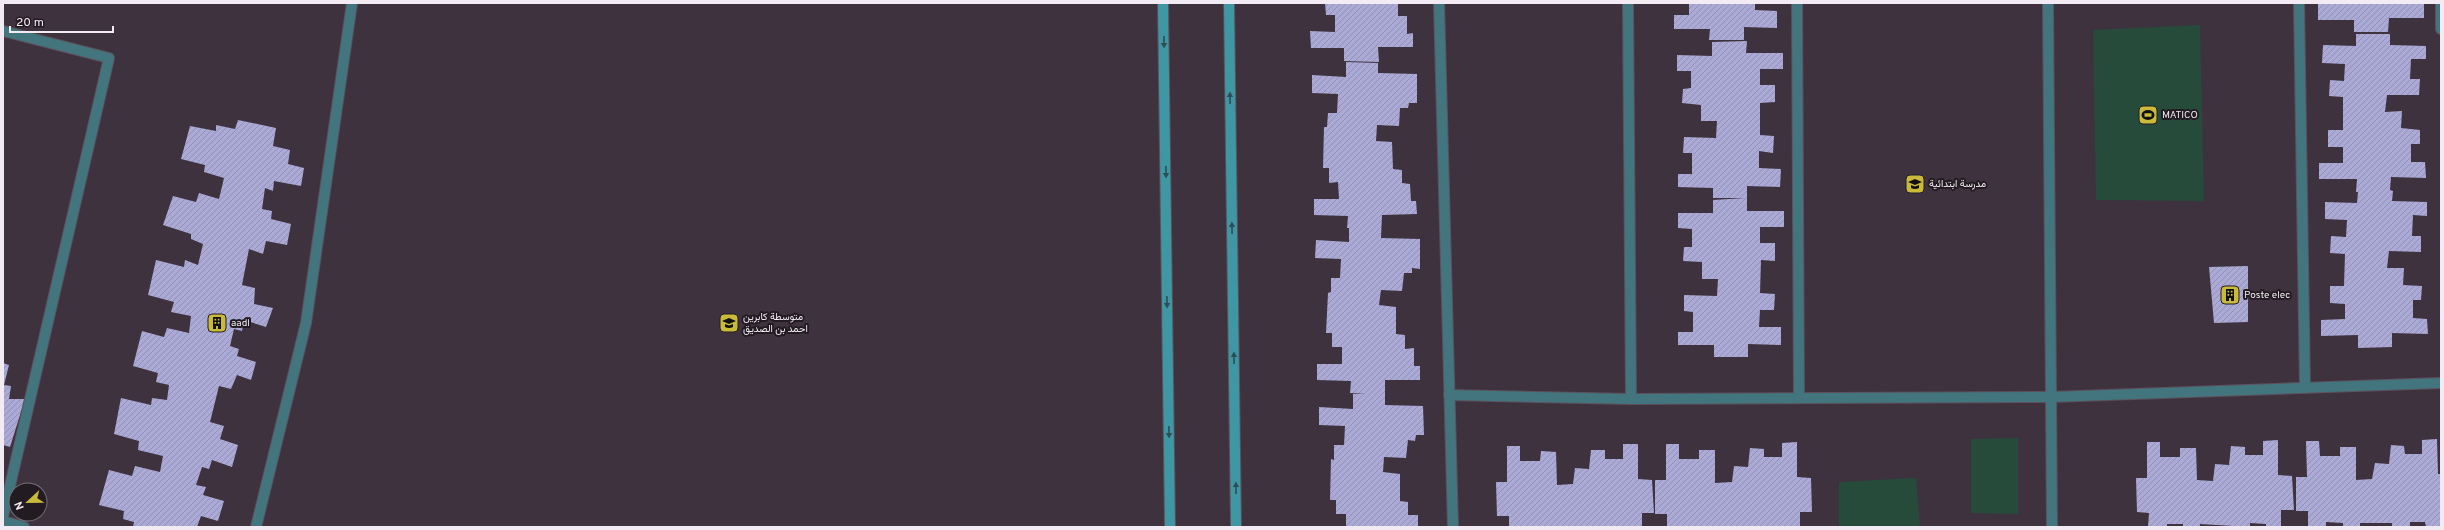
<svg xmlns="http://www.w3.org/2000/svg" width="2444" height="530" font-family="Overpass,Vazirmatn,sans-serif">
	<style>
		.grass { fill: #264b3a }
		.building { fill: url(#building-hatch) }
		.lines { fill: none; stroke-linecap: round; stroke-linejoin: round }
		.lane-casing { stroke: #5c505c; stroke-width: 12 }
		.street-casing { stroke: #5c505c; stroke-width: 12 }
		.secondary-casing { stroke: #5c505c; stroke-width: 12 }
		.lane { stroke: #42757d; stroke-width: 10 }
		.street { stroke: #42757d; stroke-width: 10 }
		.secondary { stroke: #3f97a3; stroke-width: 10 }
		.oneway { fill: #2e4d56 }
		.labels { text-anchor: middle; dominant-baseline: central; stroke-width: 4; stroke-linejoin: round; paint-order: stroke }
		.poi-label { font-size: 10px; fill: #f3ebf3; stroke: #221c22; text-anchor: start }
	</style>
	<defs>
		<pattern id="building-hatch" width="6" height="6" patternUnits="userSpaceOnUse"><rect width="6" height="6" fill="#abaad7"/><path d="M-1 1l2-2M0 6l6-6M5 7l2-2" fill="none" stroke="#9291b4"/></pattern>
	</defs>
	<rect width="100%" height="100%" fill="#3f323f"/>
	<g class="grass">
		<path d="M 2200,25 L 2204,201 L 2096,200 L 2093,30 Z"/>
		<path d="M 2018,438 L 2018,514 L 1971,513 L 1971,439 Z"/>
		<path d="M 1916,478 L 1920,527 L 1839,527 L 1839,482 Z"/>
	</g>
	<g class="building">
		<path d="M 1325,3 L 1398,3 L 1398,16 L 1407,16 L 1407,34 L 1413,33 L 1413,47 L 1378,47 L 1379,62 L 1344,61 L 1344,48 L 1311,48 L 1310,31 L 1335,32 L 1335,15 L 1326,15 Z"/>
		<path d="M 1689,3 L 1755,3 L 1755,10 L 1777,11 L 1777,28 L 1744,27 L 1744,40 L 1709,40 L 1710,29 L 1674,29 L 1674,15 L 1689,15 Z"/>
		<path d="M 2341,3 L 2424,3 L 2424,18 L 2389,18 L 2388,32 L 2354,32 L 2354,20 L 2318,20 L 2318,4 Z"/>
		<path d="M 2356,34 L 2390,34 L 2390,45 L 2426,46 L 2426,59 L 2411,59 L 2410,79 L 2420,79 L 2419,95 L 2387,95 L 2385,112 L 2402,111 L 2401,128 L 2420,130 L 2420,144 L 2411,144 L 2411,162 L 2425,162 L 2426,178 L 2391,177 L 2390,190 L 2393,191 L 2392,201 L 2427,202 L 2427,216 L 2413,215 L 2412,236 L 2421,236 L 2421,252 L 2389,251 L 2387,268 L 2404,268 L 2403,285 L 2422,286 L 2421,300 L 2413,300 L 2413,318 L 2427,319 L 2428,334 L 2392,333 L 2392,347 L 2358,348 L 2358,335 L 2321,336 L 2321,320 L 2345,319 L 2345,304 L 2330,303 L 2330,286 L 2344,286 L 2345,254 L 2330,253 L 2331,236 L 2346,237 L 2347,220 L 2325,219 L 2325,202 L 2357,203 L 2358,192 L 2356,192 L 2357,179 L 2319,179 L 2319,163 L 2343,163 L 2343,147 L 2328,147 L 2328,130 L 2343,130 L 2343,97 L 2329,96 L 2330,80 L 2344,81 L 2345,64 L 2322,63 L 2323,45 L 2356,46 Z"/>
		<path d="M 1747,41 L 1746,53 L 1783,53 L 1783,69 L 1760,69 L 1760,85 L 1775,85 L 1775,102 L 1760,103 L 1760,135 L 1774,136 L 1773,153 L 1759,151 L 1759,168 L 1781,169 L 1780,187 L 1747,186 L 1747,211 L 1784,211 L 1784,227 L 1760,227 L 1760,243 L 1775,243 L 1775,261 L 1761,260 L 1760,293 L 1775,294 L 1774,310 L 1760,310 L 1759,327 L 1781,327 L 1781,345 L 1748,344 L 1748,357 L 1714,357 L 1714,345 L 1678,345 L 1678,332 L 1693,332 L 1693,312 L 1684,311 L 1684,295 L 1717,296 L 1718,279 L 1702,279 L 1702,262 L 1683,261 L 1684,247 L 1692,247 L 1692,229 L 1678,228 L 1678,213 L 1713,213 L 1713,200 L 1745,198 L 1713,198 L 1713,188 L 1678,187 L 1678,174 L 1692,174 L 1692,153 L 1683,153 L 1684,137 L 1716,138 L 1717,121 L 1701,121 L 1701,105 L 1682,103 L 1683,89 L 1691,88 L 1691,71 L 1677,71 L 1677,55 L 1712,56 L 1712,42 Z"/>
		<path d="M 1346,62 L 1378,63 L 1378,73 L 1417,74 L 1417,103 L 1409,103 L 1408,108 L 1400,108 L 1399,126 L 1377,125 L 1376,141 L 1392,142 L 1393,169 L 1402,170 L 1402,183 L 1410,184 L 1411,201 L 1416,201 L 1417,214 L 1382,215 L 1381,238 L 1420,239 L 1420,269 L 1412,268 L 1412,273 L 1404,273 L 1402,291 L 1381,290 L 1379,305 L 1396,307 L 1396,334 L 1405,335 L 1405,349 L 1414,348 L 1414,366 L 1420,366 L 1420,380 L 1385,380 L 1385,405 L 1423,406 L 1424,435 L 1416,435 L 1415,441 L 1408,440 L 1406,458 L 1384,457 L 1383,472 L 1400,474 L 1400,501 L 1408,502 L 1408,515 L 1418,515 L 1418,527 L 1346,527 L 1346,514 L 1336,514 L 1336,500 L 1330,500 L 1331,459 L 1334,460 L 1334,445 L 1344,445 L 1345,426 L 1319,425 L 1319,407 L 1353,409 L 1353,394 L 1366,394 L 1350,393 L 1351,381 L 1317,380 L 1317,364 L 1342,364 L 1342,347 L 1332,347 L 1332,333 L 1326,333 L 1328,293 L 1331,292 L 1331,278 L 1340,278 L 1341,259 L 1315,258 L 1316,240 L 1349,242 L 1349,228 L 1347,228 L 1348,216 L 1314,215 L 1314,199 L 1339,199 L 1338,182 L 1329,183 L 1329,168 L 1323,168 L 1324,127 L 1327,127 L 1328,113 L 1337,113 L 1338,94 L 1312,93 L 1312,75 L 1346,77 Z"/>
		<path d="M 238,120 L 276,128 L 273,146 L 290,150 L 288,164 L 304,168 L 301,186 L 274,181 L 273,191 L 265,188 L 262,209 L 272,211 L 271,219 L 291,224 L 287,245 L 266,241 L 263,254 L 249,249 L 242,285 L 255,288 L 254,304 L 273,308 L 266,327 L 244,320 L 242,331 L 234,329 L 230,346 L 239,349 L 237,356 L 256,362 L 251,380 L 237,375 L 231,389 L 219,386 L 210,422 L 224,426 L 220,439 L 238,445 L 232,467 L 212,460 L 209,469 L 202,467 L 196,485 L 206,487 L 203,495 L 224,501 L 218,521 L 201,516 L 197,527 L 133,527 L 134,522 L 123,519 L 124,511 L 99,505 L 109,470 L 132,476 L 135,466 L 160,472 L 163,456 L 138,450 L 139,441 L 114,434 L 121,398 L 151,405 L 152,398 L 167,400 L 169,385 L 156,382 L 158,373 L 133,366 L 142,331 L 164,337 L 167,328 L 189,333 L 191,316 L 171,312 L 174,302 L 148,295 L 156,260 L 184,267 L 185,260 L 198,265 L 203,244 L 191,239 L 191,234 L 163,225 L 173,196 L 196,202 L 199,193 L 219,199 L 224,178 L 204,172 L 205,165 L 181,159 L 190,126 L 216,131 L 216,125 L 235,129 Z"/>
		<path d="M 2248,266 L 2248,322 L 2214,323 L 2209,267 Z"/>
		<path d="M 3,363 L 9,365 L 4,385 L 11,386 L 9,399 L 25,399 L 10,447 L 3,445 Z"/>
		<path d="M 2437,439 L 2438,474 L 2441,474 L 2441,527 L 2426,527 L 2425,522 L 2410,522 L 2410,527 L 2392,527 L 2392,523 L 2360,523 L 2360,527 L 2343,527 L 2343,523 L 2326,522 L 2326,527 L 2308,527 L 2308,511 L 2296,511 L 2296,477 L 2307,477 L 2306,441 L 2319,441 L 2320,456 L 2340,456 L 2340,447 L 2356,447 L 2356,480 L 2372,479 L 2375,463 L 2389,464 L 2391,445 L 2404,446 L 2405,454 L 2422,454 L 2422,440 Z"/>
		<path d="M 2278,440 L 2278,475 L 2292,476 L 2294,510 L 2281,510 L 2281,527 L 2266,527 L 2266,524 L 2250,523 L 2250,527 L 2200,524 L 2200,527 L 2183,527 L 2183,524 L 2167,524 L 2167,527 L 2148,527 L 2149,513 L 2137,512 L 2136,478 L 2147,478 L 2147,442 L 2160,442 L 2160,457 L 2180,457 L 2180,448 L 2196,448 L 2197,480 L 2213,481 L 2215,464 L 2229,465 L 2231,446 L 2245,447 L 2245,455 L 2263,455 L 2263,441 Z"/>
		<path d="M 1797,442 L 1797,477 L 1811,478 L 1812,512 L 1800,512 L 1800,527 L 1667,527 L 1667,514 L 1655,514 L 1655,480 L 1666,480 L 1666,444 L 1679,444 L 1679,459 L 1699,459 L 1699,450 L 1715,450 L 1715,483 L 1732,482 L 1734,466 L 1748,467 L 1750,448 L 1764,449 L 1764,457 L 1782,457 L 1782,443 Z"/>
		<path d="M 1623,444 L 1638,444 L 1638,479 L 1652,480 L 1654,513 L 1642,513 L 1642,527 L 1509,527 L 1509,516 L 1497,516 L 1496,482 L 1507,482 L 1507,446 L 1520,446 L 1520,461 L 1540,461 L 1541,451 L 1556,452 L 1557,485 L 1573,484 L 1575,468 L 1589,469 L 1591,450 L 1605,450 L 1605,459 L 1623,459 Z"/>
	</g>
	<g class="lines">
		<g class="lane-casing">
			<g id="lane">
				<path d="M 3,31 L 109,58 L 3,516"/>
				<path d="M 3,521 L 24,527"/>
			</g>
		</g>
		<g class="street-casing">
			<g id="street">
				<path d="M 1439,3 L 1453,527"/>
				<path d="M 1628,3 L 1631,399"/>
				<path d="M 1797,3 L 1799,398"/>
				<path d="M 2048,3 L 2052,527"/>
				<path d="M 2299,3 L 2305,388"/>
				<path d="M 2441,3 L 2441,29"/>
				<path d="M 1449,395 L 1631,399 L 2051,397 L 2441,383"/>
				<path d="M 256,527 L 306,323 L 352,3"/>
			</g>
		</g>
		<g class="secondary-casing">
			<g id="secondary">
				<path d="M 1163,3 L 1170,527"/>
				<path d="M 1229,3 L 1236,527"/>
			</g>
		</g>
		<use href="#lane" class="lane"/>
		<use href="#street" class="street"/>
		<use href="#secondary" class="secondary"/>
	</g>
	<defs><path id="oneway-solid" d="M-6-.8H1V-3.2L6.5 0L1 3.2V.8H-6Z"/></defs>
	<g class="oneway">
		<use href="#oneway-solid" transform="translate(1164 42) rotate(89)"/>
		<use href="#oneway-solid" transform="translate(1230 98) rotate(-91)"/>
		<use href="#oneway-solid" transform="translate(1166 172) rotate(89)"/>
		<use href="#oneway-solid" transform="translate(1232 228) rotate(-91)"/>
		<use href="#oneway-solid" transform="translate(1167 302) rotate(89)"/>
		<use href="#oneway-solid" transform="translate(1234 358) rotate(-91)"/>
		<use href="#oneway-solid" transform="translate(1169 432) rotate(89)"/>
		<use href="#oneway-solid" transform="translate(1236 488) rotate(-91)"/>
	</g>
	<defs>
		<g id="stadium-square" transform="scale(1)"><rect x="-9" y="-9" width="18" height="18" rx="4" fill="#caba3a" stroke="#221c22"/><path d="M0-5a6.5 5 0 1 0 0 10a6.5 5 0 1 0 0-10ZM-3.5-1.8h7v3.6h-7Z" fill="#111"/></g>
		<g id="school-square" transform="scale(1)"><rect x="-9" y="-9" width="18" height="18" rx="4" fill="#caba3a" stroke="#221c22"/><path d="M0-5L7-2L0 1L-7-2ZM-4 1L0 2.5L4 1V4Q0 6-4 4Z" fill="#111"/></g>
		<g id="building-square" transform="scale(1)"><rect x="-9" y="-9" width="18" height="18" rx="4" fill="#caba3a" stroke="#221c22"/><path d="M-4-6H4V6H1V3H-1V6H-4ZM-2.5-4.3h1.7v1.8h-1.7ZM.8-4.3h1.7v1.8H.8ZM-2.5-1h1.7V.8h-1.7ZM.8-1h1.7V.8H.8Z" fill="#111"/></g>
	</defs>
	<g fill-rule="evenodd">
		<use href="#stadium-square" x="2148" y="115"/>
		<use href="#school-square" x="1915" y="184"/>
		<use href="#building-square" x="2230" y="295"/>
		<use href="#building-square" x="217" y="323"/>
		<use href="#school-square" x="729" y="323"/>
	</g>
	<g class="labels">
		<g class="poi-label">
			<text x="2162" y="115">MATICO</text>
			<text x="1929" y="184">مدرسة ابتدائية</text>
			<text x="2244" y="295">Poste elec</text>
			<text x="743" y="317">متوسطة كابرين<tspan x="743" dy="12">احمد بن الصديق</tspan></text>
			<text x="231" y="323">aadl</text>
		</g>
	</g>
	<rect width="2444" height="530" fill="none" stroke="#f3ebf3" stroke-width="8"/>
	<g transform="translate(28 502) rotate(248)"><circle r="19" fill="#221c22" stroke="#766f76"/>
	<path d="M0-3L7 15L0 10L-7 15Z" fill="#caba3a"/>
	<text y="-6" font-size="11" font-weight="bold" text-anchor="middle" fill="#f3ebf3">N</text>
	</g>
	<path d="M10 26v6h103v-6" fill="none" stroke="#f3ebf3" stroke-width="2"/>
	<text x="16" y="26" font-size="12" fill="#f3ebf3" stroke="#221c22" stroke-width="3" paint-order="stroke">20 m</text>
</svg>
